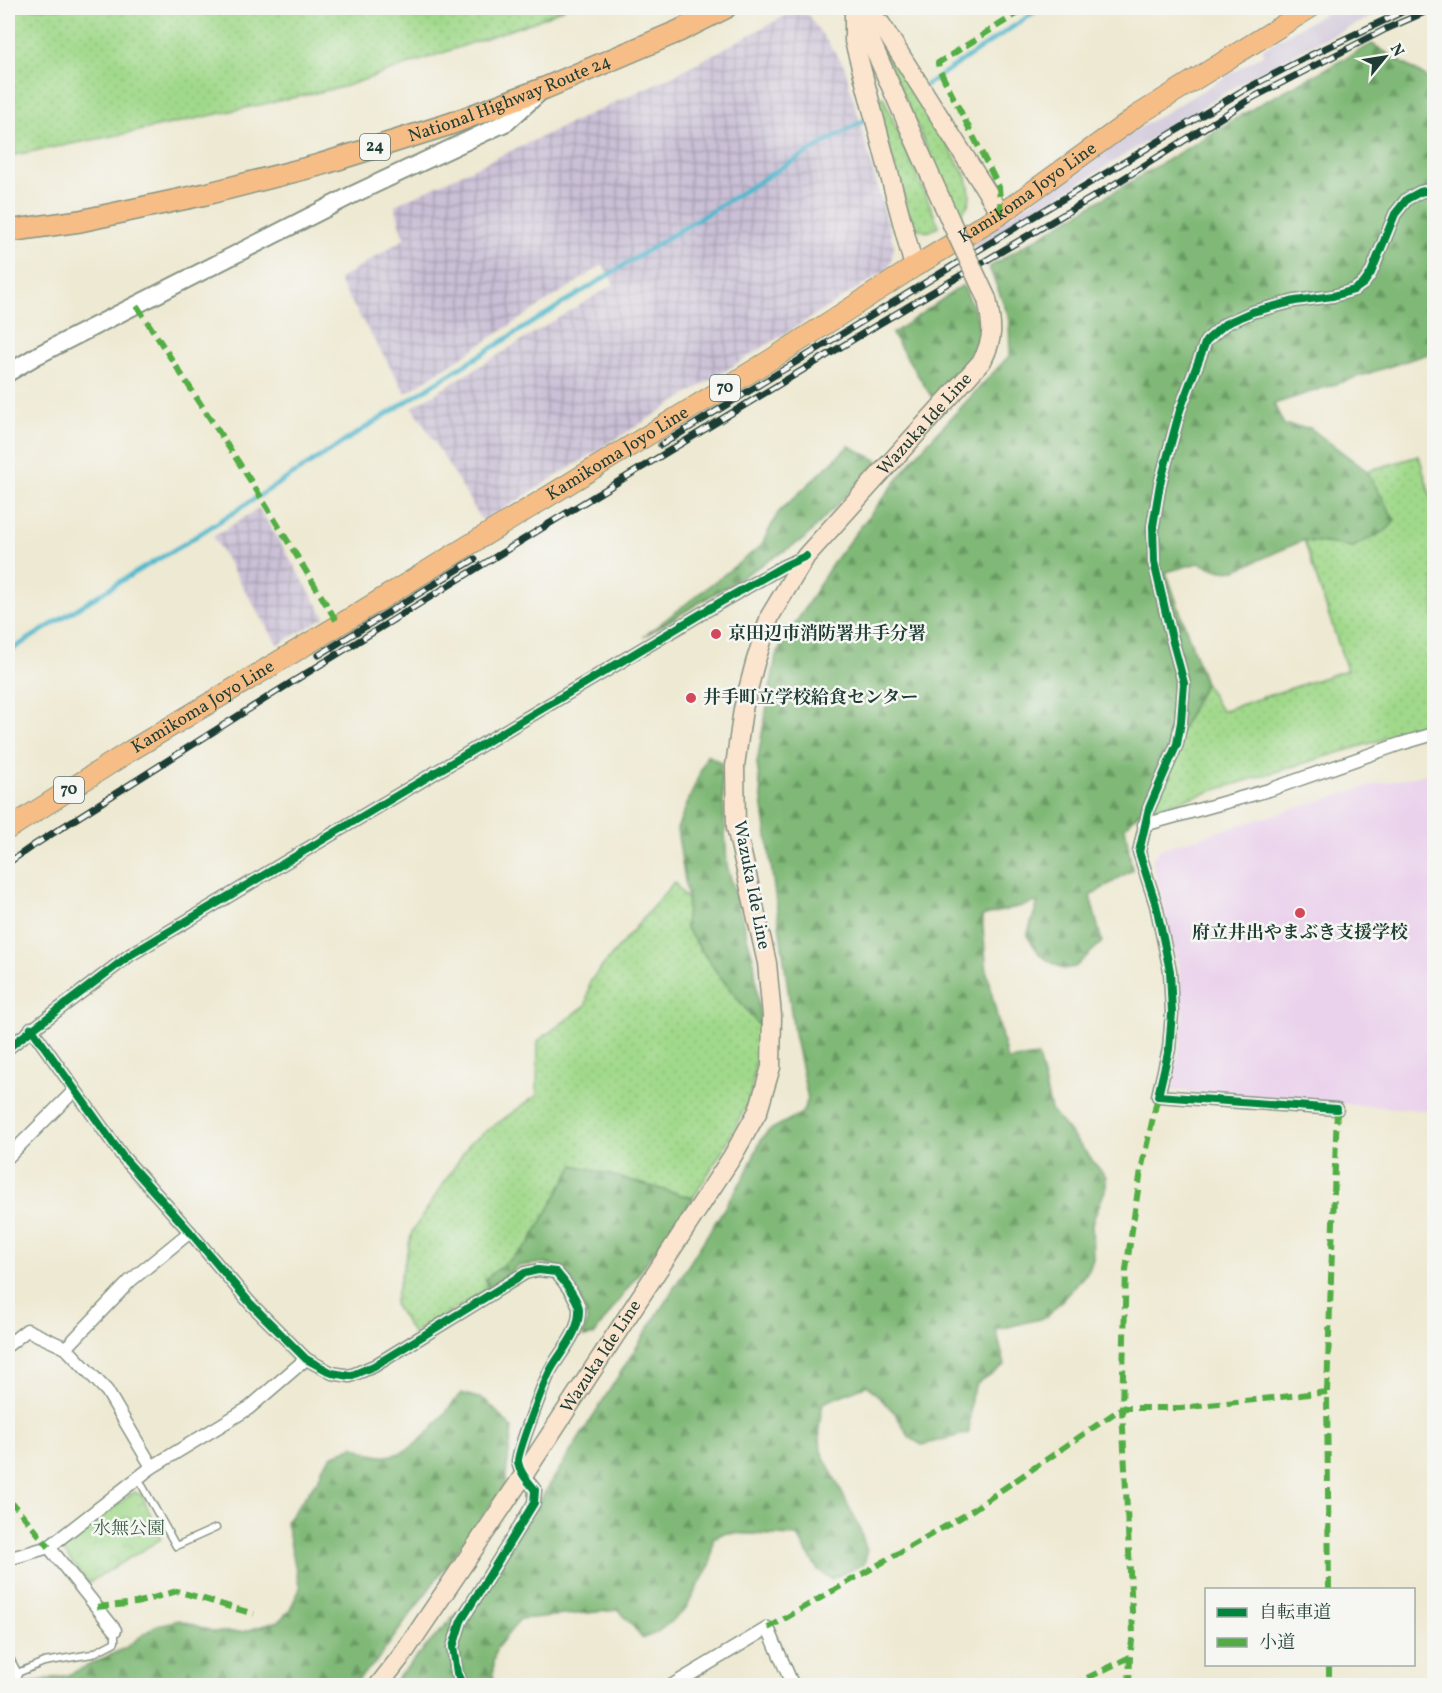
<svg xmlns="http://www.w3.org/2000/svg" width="1442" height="1693" font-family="Vollkorn,'Noto Serif JP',serif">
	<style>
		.built { fill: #ead1ec }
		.industrial { fill: url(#industrial-grid) }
		.railway { fill: #cabfd6 }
		.grass { fill: url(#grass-dots); stroke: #608b60; stroke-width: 1.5 }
		.forest { fill: url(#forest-firs); stroke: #507b56; stroke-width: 1.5 }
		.park { fill: url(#park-crowns); stroke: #608b60; stroke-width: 1.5 }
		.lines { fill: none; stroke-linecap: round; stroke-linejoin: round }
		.stream { stroke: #4fb8cd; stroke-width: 4.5 }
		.service-casing { stroke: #869383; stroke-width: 9 }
		.minor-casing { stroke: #869383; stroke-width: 15 }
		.tertiary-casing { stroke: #869383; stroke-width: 20 }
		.secondary-casing { stroke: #869383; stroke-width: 21 }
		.primary-casing { stroke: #869383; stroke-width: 22 }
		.trunk-casing { stroke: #869383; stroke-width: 24 }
		.service { stroke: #fff; stroke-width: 6 }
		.minor { stroke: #fff; stroke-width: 12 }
		.tertiary { stroke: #fff; stroke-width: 16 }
		.secondary { stroke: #fbe5cf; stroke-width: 18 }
		.primary { stroke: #f6be86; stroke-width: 20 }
		.trunk { stroke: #f6be86; stroke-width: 21 }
		.rail-casing { stroke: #1f3d34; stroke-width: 7 }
		.rail { stroke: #f6f6f2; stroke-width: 4.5; stroke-dasharray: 14; stroke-linecap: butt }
		.secondary-bridge-casing { stroke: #869383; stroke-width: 21; stroke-linecap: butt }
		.secondary-bridge { stroke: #fbe5cf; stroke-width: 18 }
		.quiet { stroke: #52ad45; stroke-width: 6; stroke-dasharray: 12 6; stroke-linecap: butt }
		.cycleway-casing { stroke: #f6f6f2; stroke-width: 11 }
		.cycleway { stroke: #00873e; stroke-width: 8 }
		.poi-dot { fill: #d1495b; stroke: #f6f6f2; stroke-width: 2 }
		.labels { text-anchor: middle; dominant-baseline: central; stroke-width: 5; stroke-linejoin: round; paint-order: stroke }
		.shield { fill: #f6f6f2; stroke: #60746d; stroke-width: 1.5 }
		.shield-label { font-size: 16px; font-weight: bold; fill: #1f3d34 }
		.street-label { font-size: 18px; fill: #1f3d34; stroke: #f6f6f2 }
		.poi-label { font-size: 18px; font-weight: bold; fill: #1f3d34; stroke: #f6f6f2; text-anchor: start }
		.park-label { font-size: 18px; fill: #395c45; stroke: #f6f6f2 }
	</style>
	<defs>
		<pattern id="industrial-grid" width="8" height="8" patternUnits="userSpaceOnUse" patternTransform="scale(1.5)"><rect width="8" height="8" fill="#cabfd6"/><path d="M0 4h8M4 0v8" fill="none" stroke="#a39cae"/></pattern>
		<pattern id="grass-dots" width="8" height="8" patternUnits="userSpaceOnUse" patternTransform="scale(1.5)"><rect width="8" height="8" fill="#a1d98b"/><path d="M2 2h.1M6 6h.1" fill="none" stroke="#8abb79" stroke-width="1.8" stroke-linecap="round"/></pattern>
		<pattern id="forest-firs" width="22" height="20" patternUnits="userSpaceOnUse" patternTransform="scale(1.5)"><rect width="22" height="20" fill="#80b977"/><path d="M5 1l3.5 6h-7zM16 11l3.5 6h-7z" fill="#689862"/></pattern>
		<pattern id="park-crowns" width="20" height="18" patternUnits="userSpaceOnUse" patternTransform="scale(1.5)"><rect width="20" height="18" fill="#a1d98b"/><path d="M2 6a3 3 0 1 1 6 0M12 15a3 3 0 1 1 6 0" fill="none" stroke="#8abb79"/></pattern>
	</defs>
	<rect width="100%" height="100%" fill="#f6f6f2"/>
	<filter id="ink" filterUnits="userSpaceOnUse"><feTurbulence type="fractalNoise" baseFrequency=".0167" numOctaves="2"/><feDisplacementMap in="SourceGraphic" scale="12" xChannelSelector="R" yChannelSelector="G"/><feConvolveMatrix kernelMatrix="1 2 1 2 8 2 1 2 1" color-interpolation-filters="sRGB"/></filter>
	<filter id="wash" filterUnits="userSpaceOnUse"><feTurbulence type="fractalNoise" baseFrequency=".008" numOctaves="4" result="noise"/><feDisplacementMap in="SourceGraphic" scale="24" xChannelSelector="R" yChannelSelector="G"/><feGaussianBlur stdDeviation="1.35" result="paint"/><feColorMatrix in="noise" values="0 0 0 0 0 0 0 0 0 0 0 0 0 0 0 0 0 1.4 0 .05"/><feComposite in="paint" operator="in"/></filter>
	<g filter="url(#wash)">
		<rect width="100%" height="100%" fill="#eee9d2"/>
		<path class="built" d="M 1434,773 L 1434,1111 L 1170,1090 L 1180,1048 L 1183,1015 L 1179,968 L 1152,859 L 1160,849 L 1376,784 Z"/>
		<g class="industrial">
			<path d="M 800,8 L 803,8 L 844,65 L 894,246 L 891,262 L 887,270 L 483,522 L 413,407 L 614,284 L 603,265 L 406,393 L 338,280 L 404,239 L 395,205 L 678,73 Z"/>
			<path d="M 259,508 L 325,617 L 278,645 L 213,537 Z"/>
		</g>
		<path class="railway" d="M 1333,8 L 1391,8 L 1311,45 L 1244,81 L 975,248 L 972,242 L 1126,136 L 1264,54 L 1262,49 Z"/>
		<g class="grass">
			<path d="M 8,8 L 565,8 L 536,21 L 343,87 L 129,133 L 8,156 Z"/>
			<path d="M 884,38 L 967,178 C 971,195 973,204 958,217 L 879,41 Z"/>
			<path d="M 883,97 L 939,226 C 927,235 924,232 912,225 L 875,102 Z"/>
			<path d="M 1419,456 L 1434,508 L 1434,724 L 1139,813 L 1205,683 L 1221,711 L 1347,670 L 1304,540 L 1353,547 L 1395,521 L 1367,471 Z"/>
			<path d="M 674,882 L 688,901 L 685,927 L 718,974 L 761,1028 L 750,1098 L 726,1145 L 693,1198 L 574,1165 L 528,1245 L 486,1279 L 487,1290 L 413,1334 L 394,1304 L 412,1232 L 470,1143 L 537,1095 L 538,1041 L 586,1005 L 590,981 Z"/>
		</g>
		<g class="forest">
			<path d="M 1372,44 L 1434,82 L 1434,352 L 1274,404 L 1284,425 L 1310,428 L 1367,471 L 1395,521 L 1387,530 L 1353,547 L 1304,540 L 1236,570 L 1222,571 L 1198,563 L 1166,572 L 1205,683 L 1139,813 L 1125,827 L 1132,870 L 1090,896 L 1102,942 L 1075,967 L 1063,969 L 1041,956 L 1027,936 L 1038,902 L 982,916 L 987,973 L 1007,1060 L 1038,1056 L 1051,1110 L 1106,1177 L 1106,1188 L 1092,1223 L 1093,1259 L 1089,1270 L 1047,1317 L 996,1330 L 1005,1365 L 976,1384 L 971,1397 L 969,1433 L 922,1445 L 910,1438 L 895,1413 L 867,1385 L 823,1403 L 819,1426 L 821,1451 L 860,1529 L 867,1552 L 864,1564 L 831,1579 L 818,1570 L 797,1536 L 724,1533 L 713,1538 L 711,1563 L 684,1611 L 656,1633 L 643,1638 L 619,1610 L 520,1619 L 496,1649 L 493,1662 L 493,1685 L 390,1686 L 494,1573 L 744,1177 L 761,1140 L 768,1131 L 802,1113 L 808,1099 L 794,1033 L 757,763 L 776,655 L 834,561 L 919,452 L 1010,355 L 1009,317 L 989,267 L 1262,103 Z"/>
			<path d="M 963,285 C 968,296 979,320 981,330 C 984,351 947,385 933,399 L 892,334 Z"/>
			<path d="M 849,446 L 879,461 L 804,539 L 643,637 L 761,546 L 778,513 Z"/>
			<path d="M 707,755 L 721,763 L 727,865 L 754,962 L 761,1028 L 718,974 L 685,927 L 688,901 L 677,829 Z"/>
			<path d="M 574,1165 L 693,1198 L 594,1335 L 583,1337 L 587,1320 L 576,1286 L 560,1268 L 544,1263 L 519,1266 L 487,1290 L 485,1279 L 528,1245 Z"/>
			<path d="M 461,1393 L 485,1400 L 512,1428 L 505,1485 L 375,1663 L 352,1685 L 19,1685 L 68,1675 L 125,1648 L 155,1626 L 179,1620 L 215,1632 L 242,1632 L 279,1621 L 289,1611 L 300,1589 L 286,1522 L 319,1478 L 323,1467 L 332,1456 L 353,1446 C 360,1449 367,1453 375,1455 C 412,1464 440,1418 461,1393 Z"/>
		</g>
		<path class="park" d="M 134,1492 L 142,1495 L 161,1539 L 88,1583 L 61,1548 Z"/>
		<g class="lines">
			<g class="stream">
				<path d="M 926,85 L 1041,8"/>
				<path d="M 8,652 L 121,581 L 184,544 L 434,384 L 674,234 L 786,165 L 865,120"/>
			</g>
		</g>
	</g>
	<g filter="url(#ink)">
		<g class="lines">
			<g class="service-casing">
				<g id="service">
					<path d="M 138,1478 L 176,1546 L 216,1528"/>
					<path d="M 15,1674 L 44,1662 L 92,1654 L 115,1642 L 115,1630"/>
				</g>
			</g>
			<g class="minor-casing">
				<g id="minor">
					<path d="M 1144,825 L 1269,790 L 1400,744 L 1434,734"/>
					<path d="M 31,1028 L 123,1157 L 190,1232 L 250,1303 L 306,1359 L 332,1373 L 350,1376 L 374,1366 L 525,1273 L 538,1270 L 556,1272 C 563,1280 579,1300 579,1310 C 580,1333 560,1352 550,1371 C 544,1383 517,1453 518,1462 C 520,1473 528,1481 535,1490 L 534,1503 L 461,1621 L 453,1647 L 457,1673 L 463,1686"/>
					<path d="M 8,1048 L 130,955 L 719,603 L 784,566 L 805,557"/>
					<path d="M 1337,1109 L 1158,1096 L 1169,1049 L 1172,1013 L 1170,971 L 1156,905 L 1139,852 L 1149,808 L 1177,744 L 1181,722 L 1184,683 L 1171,635 L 1154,562 L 1153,526 L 1160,484 L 1180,410 L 1206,341 L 1225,324 L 1252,312 L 1295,301 L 1333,296 L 1354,290 L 1364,283 L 1371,273 L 1395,214 L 1407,199 L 1420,192 L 1434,189"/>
					<path d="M 8,1157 L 74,1091"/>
					<path d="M 8,1345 L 27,1330 L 66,1348 L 130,1281 L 190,1232"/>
					<path d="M 66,1348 L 107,1391 L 152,1467"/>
					<path d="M 49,1547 L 115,1630"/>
					<path d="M 8,1559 L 49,1547 L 152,1467 L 249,1408 L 306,1359"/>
					<path d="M 8,1661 L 15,1674"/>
					<path d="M 671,1686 L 768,1628 L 793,1686"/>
				</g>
			</g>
			<g class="tertiary-casing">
				<path id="tertiary" d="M 8,373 L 38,355 L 352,195 L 507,122 L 539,93"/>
			</g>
			<g class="secondary-casing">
				<g id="secondary">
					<path d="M 854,8 L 854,41 L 914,267"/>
					<path d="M 859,8 L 881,24 L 1001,214"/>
					<path d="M 857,10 L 951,222"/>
					<path id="s1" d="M 378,1686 L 403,1654 L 523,1476 L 732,1157 L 758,1111 L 771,1067 L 772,1016 L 767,963 L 736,827 L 735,766 L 743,709 L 755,663 L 770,616 L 806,556 L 982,361 C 995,336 992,325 987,299"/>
				</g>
			</g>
			<g class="primary-casing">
				<g id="primary">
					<path id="s2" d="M 8,829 L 130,751 L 339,625 L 775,357 L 914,267 L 1001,214 L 1138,115 L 1310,8"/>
				</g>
			</g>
			<g class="trunk-casing">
				<g id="trunk">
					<path id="s3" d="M 8,231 L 80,221 L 206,194 L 319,165 L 450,124 L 545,88 L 679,31 L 725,8"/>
				</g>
			</g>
			<use href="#service" class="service"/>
			<use href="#minor" class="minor"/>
			<use href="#tertiary" class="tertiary"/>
			<use href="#secondary" class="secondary"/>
			<use href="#primary" class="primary"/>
			<use href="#trunk" class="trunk"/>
			<g class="rail-casing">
				<g id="rail">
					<path d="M 661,445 L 985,246 L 1242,91 L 1305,58 L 1404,11"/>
					<path d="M 319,655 L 475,559"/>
					<path d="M 8,863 L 31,847 L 276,692 L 560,517 L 877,325 L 1110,187 L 1252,98 L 1386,29 L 1434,8"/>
				</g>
			</g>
			<use href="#rail" class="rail"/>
			<g class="secondary-bridge-casing">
				<path id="secondary-bridge" d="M 951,222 L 987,299"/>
			</g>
			<use href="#secondary-bridge" class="secondary-bridge"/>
			<g class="quiet">
				<path d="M 1001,214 L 999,187 L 939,69 L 938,63 L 1026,8"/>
				<path d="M 137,306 L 254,486 L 339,625"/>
				<path d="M 8,1500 L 17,1508 L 49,1547"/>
				<path d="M 1329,1590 L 1327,1392 L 1337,1109"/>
				<path d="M 97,1607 L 136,1603 L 177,1591 L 254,1614"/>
				<path d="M 768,1628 L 965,1515 L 1122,1408 L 1181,1408 L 1327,1392"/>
				<path d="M 1329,1664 L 1329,1686"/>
				<path d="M 1071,1686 L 1130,1657"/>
				<path d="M 1129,1686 L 1130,1657 L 1133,1633 L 1122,1408 L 1126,1270 L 1141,1170 L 1158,1096"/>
			</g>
			<g class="cycleway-casing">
				<g id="cycleway">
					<path d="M 31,1028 L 123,1157 L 190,1232 L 250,1303 L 306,1359 L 332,1373 L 350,1376 L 374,1366 L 525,1273 L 538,1270 L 556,1272 C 563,1280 579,1300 579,1310 C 580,1333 560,1352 550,1371 C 544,1383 517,1453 518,1462 C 520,1473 528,1481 535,1490 L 534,1503 L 461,1621 L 453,1647 L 457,1673 L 463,1686"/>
					<path d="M 8,1048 L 130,955 L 719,603 L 784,566 L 806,556"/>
					<path d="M 1337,1109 L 1158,1096 L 1169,1049 L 1172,1013 L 1170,971 L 1156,905 L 1139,852 L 1149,808 L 1177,744 L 1181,722 L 1184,683 L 1171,635 L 1154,562 L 1153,526 L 1160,484 L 1180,410 L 1206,341 L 1225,324 L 1252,312 L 1295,301 L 1333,296 L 1354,290 L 1364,283 L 1371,273 L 1395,214 L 1407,199 L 1420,192 L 1434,189"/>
				</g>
			</g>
			<use href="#cycleway" class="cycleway"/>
		</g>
	</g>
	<g class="poi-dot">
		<circle cx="716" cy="634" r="6"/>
		<circle cx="691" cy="698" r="6"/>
		<circle cx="1300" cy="913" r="6"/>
	</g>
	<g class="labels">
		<g class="shield">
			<rect x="360" y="134" width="30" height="26" rx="4.5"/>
			<rect x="710" y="375" width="30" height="26" rx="4.5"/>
			<rect x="54" y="777" width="30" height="26" rx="4.5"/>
		</g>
		<g class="shield-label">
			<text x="375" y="147">24</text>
			<text x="725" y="388">70</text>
			<text x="69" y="790">70</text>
		</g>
		<g class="street-label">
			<text stroke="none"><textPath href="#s3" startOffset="520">National Highway Route 24</textPath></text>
			<text stroke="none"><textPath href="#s2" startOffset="1202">Kamikoma Joyo Line</textPath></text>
			<text stroke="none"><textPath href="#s1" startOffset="1442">Wazuka Ide Line</textPath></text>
			<text stroke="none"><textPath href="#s2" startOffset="716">Kamikoma Joyo Line</textPath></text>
			<text stroke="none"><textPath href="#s2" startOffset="230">Kamikoma Joyo Line</textPath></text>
			<text transform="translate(751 885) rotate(79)">Wazuka Ide Line</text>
			<text stroke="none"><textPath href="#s1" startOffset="398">Wazuka Ide Line</textPath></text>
		</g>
		<g class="poi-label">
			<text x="728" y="634">京田辺市消防署井手分署</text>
			<text x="703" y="698">井手町立学校給食センター</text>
			<text x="1300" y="933" text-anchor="middle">府立井出やまぶき支援学校</text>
		</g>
		<g class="park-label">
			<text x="129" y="1529">水無公園</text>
		</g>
	</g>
	<rect width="1442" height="1693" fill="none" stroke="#f6f6f2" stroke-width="30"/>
	<rect x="1205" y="1588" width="210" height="78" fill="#f6f6f2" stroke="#a0aca6" stroke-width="1.5"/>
	<rect x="1217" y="1608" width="30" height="9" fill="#00873e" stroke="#a0aca6" stroke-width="1.5"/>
	<text x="1259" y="1618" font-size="18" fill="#1f3d34">自転車道</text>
	<rect x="1217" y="1638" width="30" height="9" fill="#52ad45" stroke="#a0aca6" stroke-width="1.5"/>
	<text x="1259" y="1648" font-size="18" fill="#1f3d34">小道</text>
	<g transform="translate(1385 57) rotate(60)" stroke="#f6f6f2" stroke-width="4.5" paint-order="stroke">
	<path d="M0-4.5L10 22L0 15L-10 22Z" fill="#1f3d34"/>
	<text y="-9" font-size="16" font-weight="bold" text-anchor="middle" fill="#1f3d34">N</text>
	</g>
</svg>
